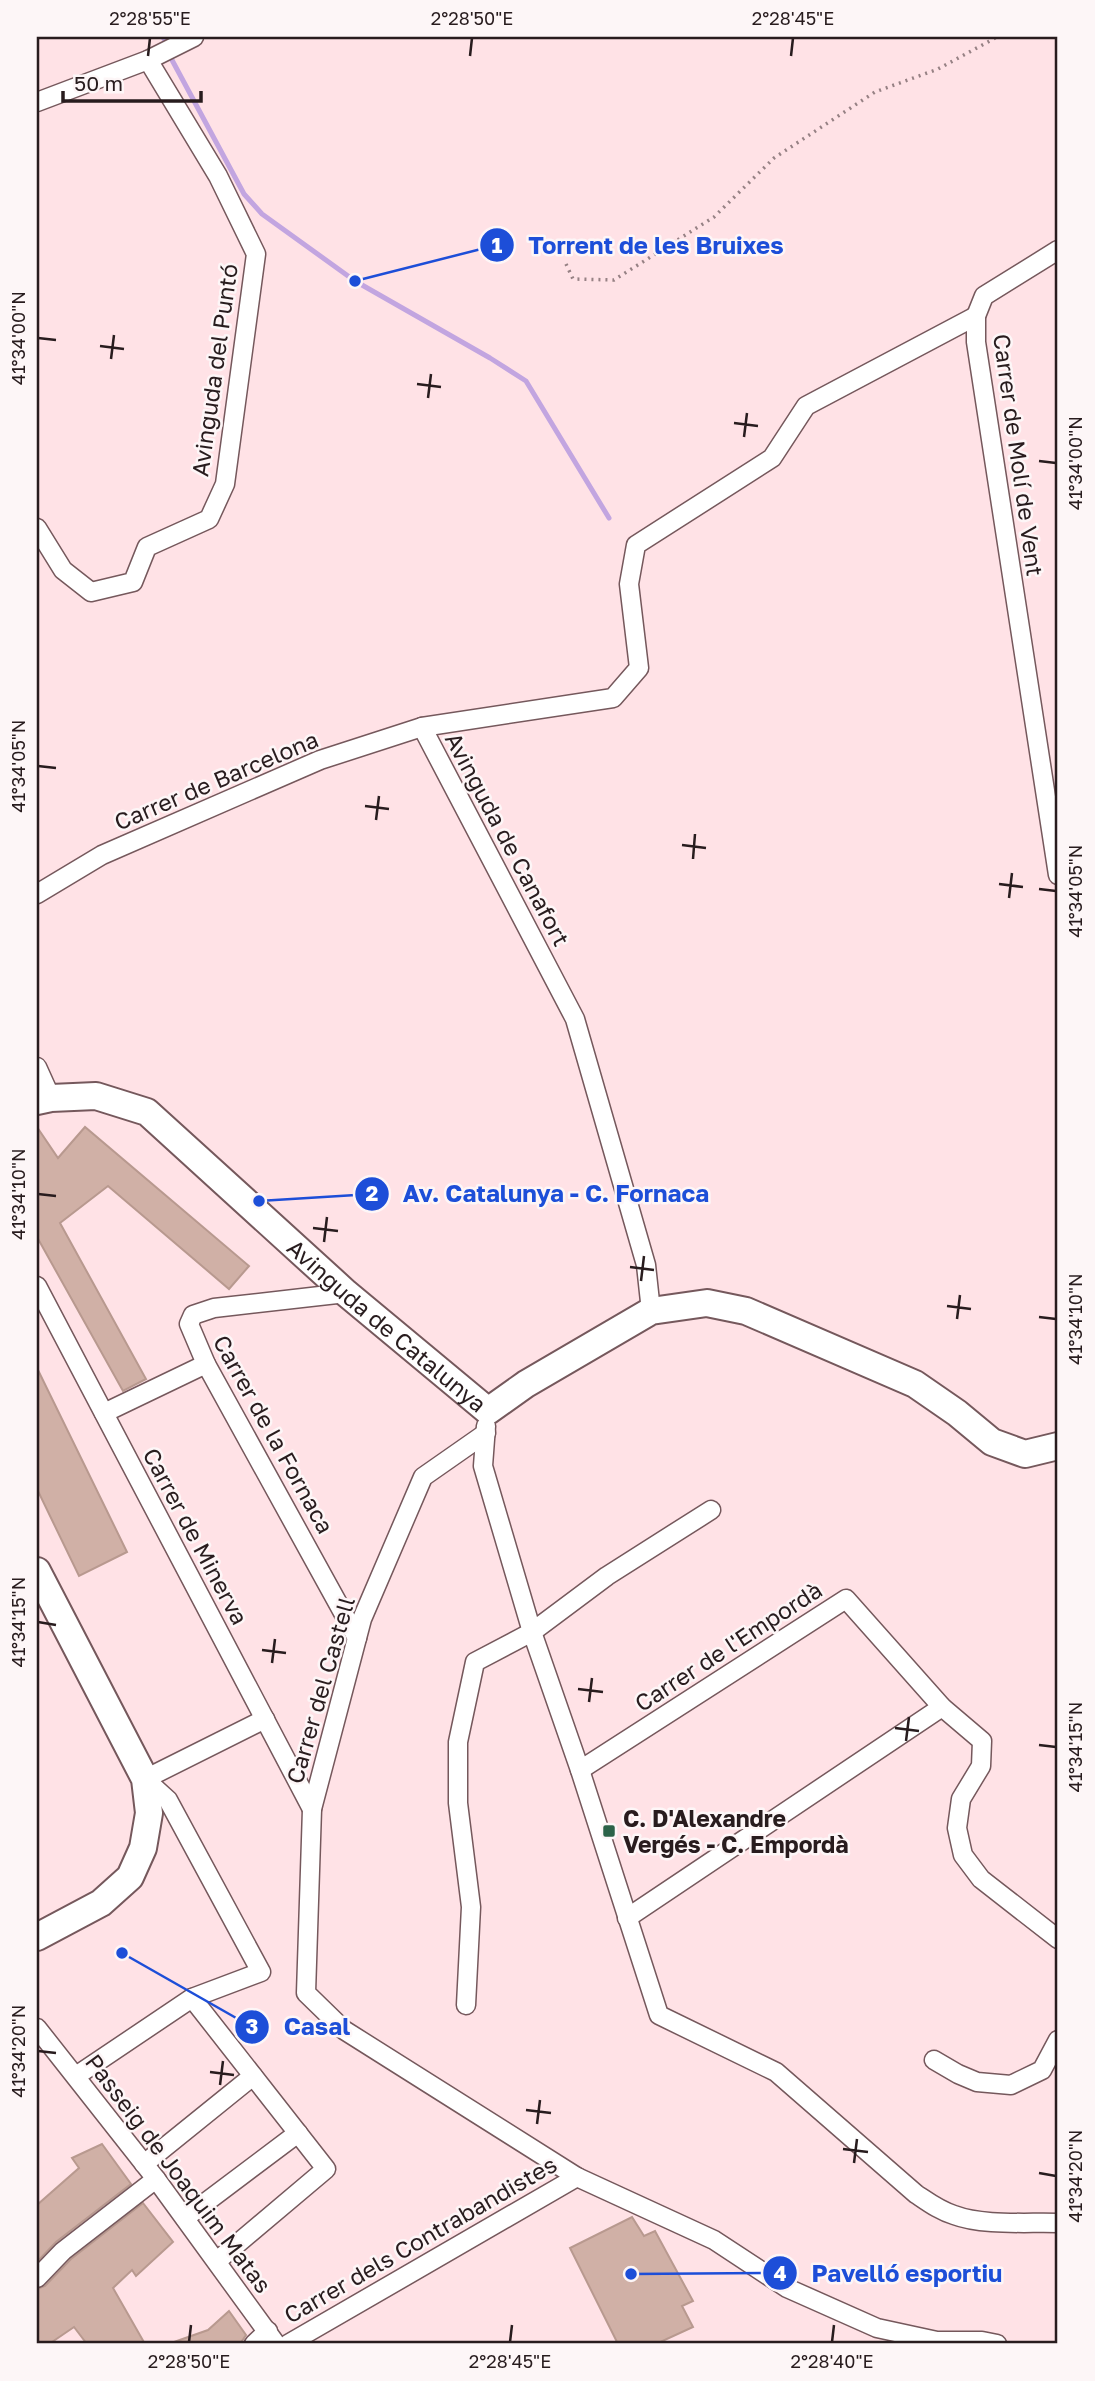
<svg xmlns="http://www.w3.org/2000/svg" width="1095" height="2381" font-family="'Golos Text',sans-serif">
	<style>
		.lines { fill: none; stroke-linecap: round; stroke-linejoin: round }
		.stream { stroke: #c2a5e0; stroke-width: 5 }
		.building { fill: #d0b0a6; stroke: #b8998f; stroke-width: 2 }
		.street-casing { stroke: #75585c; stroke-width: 21 }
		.secondary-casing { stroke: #75585c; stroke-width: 30 }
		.path { stroke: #968184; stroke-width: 3.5; stroke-dasharray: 2 5; stroke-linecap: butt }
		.street { stroke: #fff; stroke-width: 18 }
		.secondary { stroke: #fff; stroke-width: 26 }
		.ticks { fill: none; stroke: #281c1e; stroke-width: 2.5 }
		.poi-dot { fill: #2c6248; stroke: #fdf6f7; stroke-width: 2.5 }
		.labels { text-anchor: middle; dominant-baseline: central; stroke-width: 5; stroke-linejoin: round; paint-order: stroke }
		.street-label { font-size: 23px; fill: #281c1e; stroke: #fdf6f7 }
		.poi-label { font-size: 23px; font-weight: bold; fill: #281c1e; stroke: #fdf6f7; text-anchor: start }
		.leader { fill: none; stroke: #1d4ed8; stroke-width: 2.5 }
		.callout-dot { fill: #1d4ed8; stroke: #fdf6f7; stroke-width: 2.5 }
		.mark-label { font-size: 21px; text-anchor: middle; font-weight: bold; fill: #fff }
		.callout-label { font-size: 24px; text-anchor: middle; font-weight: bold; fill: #1d4ed8; stroke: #fdf6f7; stroke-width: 5; stroke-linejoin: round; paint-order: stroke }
		.neatline { fill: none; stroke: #281c1e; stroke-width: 2.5 }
		.ticks-label { font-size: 18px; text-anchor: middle; fill: #281c1e }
	</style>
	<rect width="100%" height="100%" fill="#ffe2e6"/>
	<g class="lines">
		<g class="stream">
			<path d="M 163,37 L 164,39"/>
			<path d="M 172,60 L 244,194 L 262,214 L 355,281 L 490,358 L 526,381 L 609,518"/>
		</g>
	</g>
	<g class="building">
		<path d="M 37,1127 L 58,1158 L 85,1127 L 249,1266 L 229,1289 L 108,1186 L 60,1223 L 146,1379 L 123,1391 L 37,1237 Z"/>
		<path d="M 37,1368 L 127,1552 L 79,1576 L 37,1489 Z"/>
		<path d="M 102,2144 L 131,2184 L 56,2242 L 37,2262 L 37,2205 L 79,2168 L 72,2158 Z"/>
		<path d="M 143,2203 L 173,2242 L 136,2276 L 132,2270 L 113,2288 L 145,2344 L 87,2344 L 74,2327 L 49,2344 L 37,2344 L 37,2289 L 45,2286 L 71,2259 Z"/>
		<path d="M 632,2217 L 644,2236 L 655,2231 L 693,2301 L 682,2306 L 693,2327 L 656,2344 L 618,2344 L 570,2248 Z"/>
		<path d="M 229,2311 L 246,2335 L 240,2344 L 174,2344 L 174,2342 L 208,2330 Z"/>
	</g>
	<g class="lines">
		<g class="street-casing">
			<g id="street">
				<path d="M 37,102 L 148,60 L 194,37"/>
				<path d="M 1058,250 L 984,296 L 976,316 L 976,342 L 1058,875"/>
				<path d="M 37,528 L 63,570 L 91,592 L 133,582 L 147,547 L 209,519 L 225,484 L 256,254 L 218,176 L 148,60"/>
				<path d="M 422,727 L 575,1019 L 646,1265 L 651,1311"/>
				<path d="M 37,894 L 102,855 L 320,760 L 422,727 L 613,698 L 639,668 L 629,584 L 636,545 L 772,458 L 806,406 L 976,316"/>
				<path d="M 37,1067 L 51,1098"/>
				<path d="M 37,1286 L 312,1809"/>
				<path d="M 346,1293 L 214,1308 L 193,1315 L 189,1324 L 206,1364 L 357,1638"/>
				<path d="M 104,1413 L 206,1364"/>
				<path d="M 486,1426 L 483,1466 L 532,1632 L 580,1770 L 659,2015 L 776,2072 L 916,2194 C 928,2202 940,2211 954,2215 C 983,2226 1027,2222 1058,2223"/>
				<path d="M 486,1433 L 423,1477 L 362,1619 L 312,1809 L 306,1993 L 344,2030 L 577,2177 L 714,2240 L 787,2288 L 877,2328 L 937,2341 L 982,2341 L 997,2344"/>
				<path d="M 580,1770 L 846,1599 L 942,1707 L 982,1741 L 981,1766 L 961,1799 L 957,1828 L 963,1855 L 981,1879 L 1058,1939"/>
				<path d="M 627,1918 L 942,1707"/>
				<path d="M 192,1998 L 326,2169 L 217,2261"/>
				<path d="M 466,2005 L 471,1907 L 458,1803 L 458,1742 L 475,1662 L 532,1632 L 607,1576 L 711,1510"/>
				<path d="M 37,2028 L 156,2179 L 276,2344"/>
				<path d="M 934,2060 L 958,2074 L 977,2082 L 1011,2085 L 1042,2070 L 1058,2040"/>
				<path d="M 76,2076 L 192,1998 L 261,1972 L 168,1800 L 145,1779 L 265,1719"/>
				<path d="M 144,2164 L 253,2076"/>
				<path d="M 185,2218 L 298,2133"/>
				<path d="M 37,2278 L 63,2251 L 156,2179"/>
				<path d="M 254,2344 L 268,2331"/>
				<path d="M 288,2344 L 577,2177"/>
			</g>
		</g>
		<g class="secondary-casing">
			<g id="secondary">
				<path id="s1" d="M 37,1101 L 51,1098 L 96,1096 L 147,1112 L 346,1293 L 488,1411 L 526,1384 L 651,1311 L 707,1303 L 746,1311 L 915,1384 L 957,1413 L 992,1442 L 1025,1454 L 1058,1446"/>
				<path d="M 37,1571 L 145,1779 L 149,1813 L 143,1848 L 130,1877 L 101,1903 L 37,1937"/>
			</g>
		</g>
		<path class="path" d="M 566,264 L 573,279 L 614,280 L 714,217 L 774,158 L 875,92 L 938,69 L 997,37"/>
		<use href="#street" class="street"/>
		<use href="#secondary" class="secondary"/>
	</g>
	<path class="ticks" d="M 148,56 L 150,38M 470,56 L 472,38M 791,56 L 793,38M 38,338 L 56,340M 100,346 L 124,349M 111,359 L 114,335M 417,384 L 441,387M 428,398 L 431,374M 734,423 L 758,426M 744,437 L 747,413M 1039,461 L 1056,463M 38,766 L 56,768M 365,806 L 389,809M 376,820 L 379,796M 682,845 L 706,848M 693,859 L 695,834M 999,884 L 1023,887M 1039,889 L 1056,891M 1009,898 L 1012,873M 38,1194 L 56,1196M 313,1228 L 338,1231M 324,1242 L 327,1217M 630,1267 L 654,1270M 641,1281 L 644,1256M 947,1306 L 971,1309M 1039,1317 L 1056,1319M 957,1319 L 960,1295M 38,1622 L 56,1625M 262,1650 L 286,1653M 272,1663 L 275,1639M 578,1689 L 603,1692M 589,1702 L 592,1678M 895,1728 L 919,1731M 906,1741 L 909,1717M 1039,1745 L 1056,1747M 38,2051 L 56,2053M 210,2072 L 234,2075M 220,2085 L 223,2061M 526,2110 L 551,2113M 537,2124 L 540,2100M 843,2149 L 868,2152M 854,2163 L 857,2139M 1039,2173 L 1056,2176M 189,2342 L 191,2325M 510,2342 L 512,2325M 832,2342 L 834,2325"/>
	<rect class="poi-dot" x="602" y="1824" width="14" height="14" rx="3.5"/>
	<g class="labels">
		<g class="street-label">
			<text transform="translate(214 370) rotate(-82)">Avinguda del Puntó</text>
			<text transform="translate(1019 455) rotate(82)">Carrer de Molí de Vent</text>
			<text transform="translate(216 780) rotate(-23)">Carrer de Barcelona</text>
			<text transform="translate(508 839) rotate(62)">Avinguda de Canafort</text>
			<text stroke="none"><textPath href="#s1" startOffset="434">Avinguda de Catalunya</textPath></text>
			<text transform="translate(274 1434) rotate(61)">Carrer de la Fornaca</text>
			<text transform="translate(196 1536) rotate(62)">Carrer de Minerva</text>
			<text transform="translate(728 1646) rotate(-33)">Carrer de l'Empordà</text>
			<text transform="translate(320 1690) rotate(-74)">Carrer del Castell</text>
			<text transform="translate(179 2173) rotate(53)">Passeig de Joaquim Matas</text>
			<text transform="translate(420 2239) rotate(-30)">Carrer dels Contrabandistes</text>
		</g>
		<g class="poi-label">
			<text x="623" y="1818">C. D'Alexandre<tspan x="623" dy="26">Vergés - C. Empordà</tspan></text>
		</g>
	</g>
	<path class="leader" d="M355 281L497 245M259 1201L372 1194M122 1953L252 2027M631 2274L780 2273"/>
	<g class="callout-dot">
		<circle cx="355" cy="281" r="7"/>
		<circle cx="259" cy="1201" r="7"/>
		<circle cx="122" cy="1953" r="7"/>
		<circle cx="631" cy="2274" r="7"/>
		<circle cx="497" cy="245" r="18"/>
		<circle cx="372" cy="1194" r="18"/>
		<circle cx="252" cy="2027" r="18"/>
		<circle cx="780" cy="2273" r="18"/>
	</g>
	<g class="mark-label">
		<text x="497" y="253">1</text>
		<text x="372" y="1201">2</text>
		<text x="252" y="2034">3</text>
		<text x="780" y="2281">4</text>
	</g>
	<g class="callout-label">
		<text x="656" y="254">Torrent de les Bruixes</text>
		<text x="556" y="1202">Av. Catalunya - C. Fornaca</text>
		<text x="317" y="2035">Casal</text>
		<text x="907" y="2282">Pavelló esportiu</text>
	</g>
	<rect width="1095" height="2381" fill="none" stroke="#fdf6f7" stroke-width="77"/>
	<path d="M63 91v10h138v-10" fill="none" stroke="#281c1e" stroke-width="3.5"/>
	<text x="74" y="91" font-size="21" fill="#281c1e" stroke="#fdf6f7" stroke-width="5" paint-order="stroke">50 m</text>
	<rect x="38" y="38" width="1018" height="2304" class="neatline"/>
	<g class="ticks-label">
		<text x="150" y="25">2°28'55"E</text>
		<text x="472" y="25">2°28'50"E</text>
		<text x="793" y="25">2°28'45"E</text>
		<text transform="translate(19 338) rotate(-90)" y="6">41°34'00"N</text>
		<text transform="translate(1076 463) rotate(-90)" y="6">41°34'00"N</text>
		<text transform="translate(19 766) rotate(-90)" y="6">41°34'05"N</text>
		<text transform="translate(1076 891) rotate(-90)" y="6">41°34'05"N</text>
		<text transform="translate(19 1194) rotate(-90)" y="6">41°34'10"N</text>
		<text transform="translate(1076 1319) rotate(-90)" y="6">41°34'10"N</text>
		<text transform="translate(19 1622) rotate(-90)" y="6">41°34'15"N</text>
		<text transform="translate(1076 1747) rotate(-90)" y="6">41°34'15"N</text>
		<text transform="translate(19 2051) rotate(-90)" y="6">41°34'20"N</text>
		<text transform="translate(1076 2176) rotate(-90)" y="6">41°34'20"N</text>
		<text x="189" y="2368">2°28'50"E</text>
		<text x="510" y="2368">2°28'45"E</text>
		<text x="832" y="2368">2°28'40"E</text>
	</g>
</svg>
